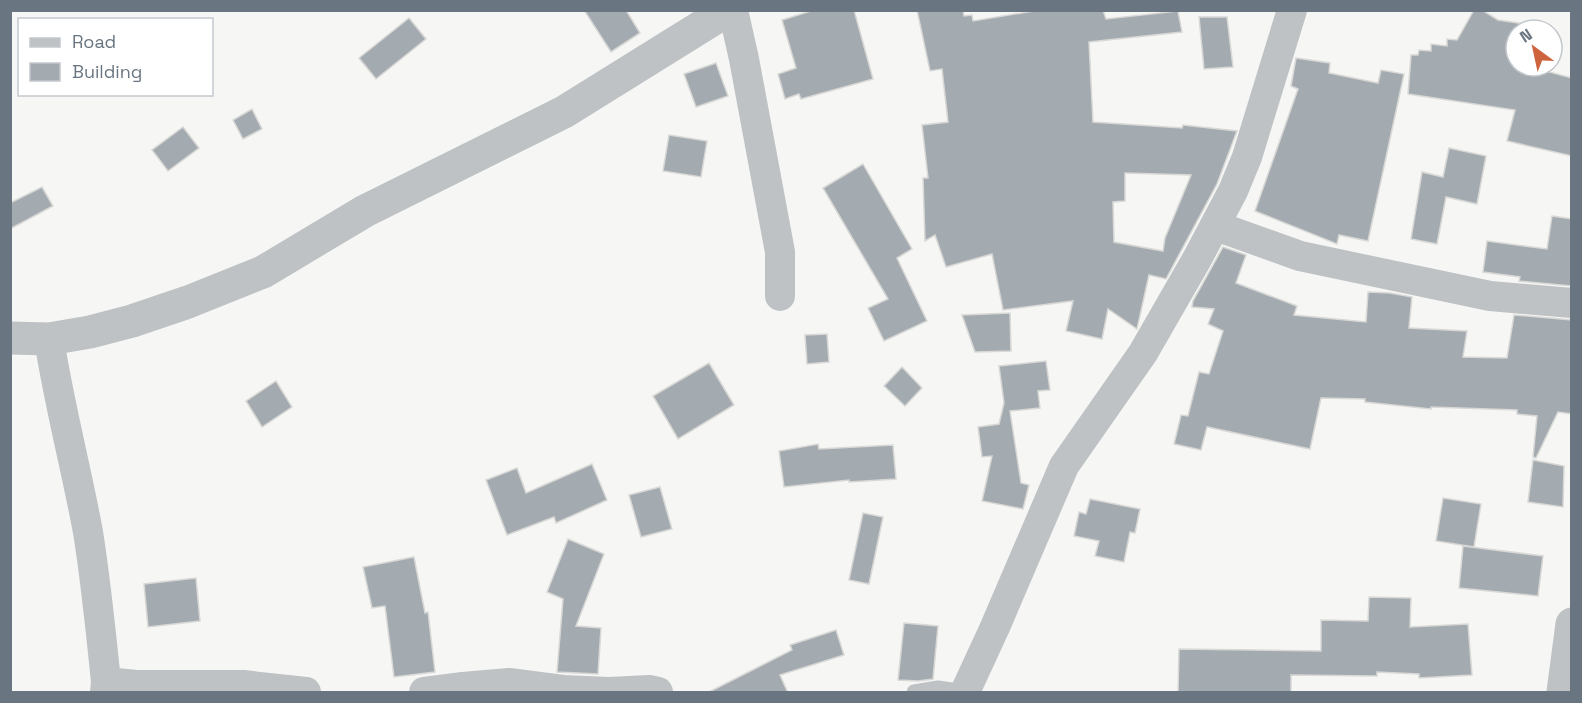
<svg xmlns="http://www.w3.org/2000/svg" width="1582" height="703" font-family="'Space Grotesk',sans-serif">
	<style>
		.building { fill: #a4abb0; stroke: #d8d8d6; stroke-width: 1.5; fill-rule: evenodd }
		.lines { fill: none; stroke-linecap: round; stroke-linejoin: round }
		.service { stroke: #bec2c5; stroke-width: 15 }
		.minor { stroke: #bec2c5; stroke-width: 30 }
		.tertiary { stroke: #bec2c5; stroke-width: 33 }
	</style>
	<rect width="100%" height="100%" fill="#f6f6f4"/>
	<g class="building">
		<path d="M 584,10 L 626,10 L 640,33 L 611,52 Z"/>
		<path d="M 814,10 L 854,10 L 873,79 L 801,99 L 799,94 L 785,99 L 778,74 L 796,68 L 782,20 Z"/>
		<path d="M 917,10 L 963,10 L 964,16 L 972,15 L 973,21 L 1040,10 L 1103,10 L 1106,19 L 1178,11 L 1182,32 L 1089,42 L 1093,122 L 1182,128 L 1183,125 L 1237,131 L 1217,184 L 1166,279 L 1149,275 L 1137,329 L 1108,309 L 1102,339 L 1066,331 L 1073,301 L 1003,310 L 992,254 L 946,267 L 935,235 L 925,241 L 923,178 L 928,178 L 922,125 L 948,122 L 942,69 L 930,71 ZM 1125,173 L 1191,175 L 1165,238 L 1163,251 L 1114,242 L 1113,202 L 1125,201 Z"/>
		<path d="M 1474,10 L 1482,10 L 1498,20 L 1525,24 L 1524,30 L 1516,30 L 1516,66 L 1527,66 L 1572,78 L 1572,156 L 1507,141 L 1515,110 L 1408,94 L 1411,55 L 1418,55 L 1419,50 L 1431,51 L 1431,44 L 1447,46 L 1447,39 L 1457,40 Z"/>
		<path d="M 1199,17 L 1227,17 L 1233,67 L 1204,69 Z"/>
		<path d="M 409,18 L 426,39 L 376,79 L 359,58 Z"/>
		<path d="M 1296,58 L 1330,63 L 1329,73 L 1378,83 L 1381,70 L 1404,74 L 1368,241 L 1339,235 L 1337,244 L 1255,211 L 1298,89 L 1291,86 Z"/>
		<path d="M 716,63 L 728,96 L 696,107 L 684,74 Z"/>
		<path d="M 252,109 L 262,129 L 243,139 L 233,120 Z"/>
		<path d="M 183,127 L 199,148 L 168,171 L 152,150 Z"/>
		<path d="M 669,135 L 707,141 L 701,177 L 663,171 Z"/>
		<path d="M 1449,148 L 1486,156 L 1477,204 L 1446,197 L 1437,244 L 1411,239 L 1422,172 L 1443,177 Z"/>
		<path d="M 863,164 L 912,249 L 897,258 L 927,321 L 884,341 L 868,308 L 888,299 L 823,188 Z"/>
		<path d="M 42,187 L 53,206 L 10,229 L 10,203 Z"/>
		<path d="M 1552,216 L 1572,219 L 1572,286 L 1519,281 L 1520,277 L 1483,272 L 1487,241 L 1547,249 Z"/>
		<path d="M 1223,247 L 1246,255 L 1236,283 L 1297,306 L 1294,315 L 1366,322 L 1368,292 L 1390,293 L 1412,297 L 1409,328 L 1467,331 L 1463,357 L 1507,358 L 1514,315 L 1572,320 L 1572,414 L 1558,412 L 1536,458 L 1533,457 L 1537,416 L 1517,414 L 1517,410 L 1431,407 L 1431,409 L 1365,402 L 1365,399 L 1321,398 L 1310,449 L 1207,427 L 1201,450 L 1174,444 L 1181,415 L 1188,416 L 1199,372 L 1209,374 L 1223,331 L 1208,324 L 1214,309 L 1192,307 L 1193,301 Z"/>
		<path d="M 1010,313 L 1011,351 L 975,352 L 962,315 Z"/>
		<path d="M 827,334 L 829,362 L 807,364 L 805,335 Z"/>
		<path d="M 1046,361 L 1050,390 L 1038,391 L 1040,408 L 1010,411 L 1021,483 L 1029,485 L 1023,509 L 982,501 L 992,456 L 982,457 L 978,427 L 999,424 L 1004,403 L 999,366 Z"/>
		<path d="M 709,363 L 734,405 L 678,439 L 653,396 Z"/>
		<path d="M 902,367 L 922,388 L 905,406 L 884,386 Z"/>
		<path d="M 276,381 L 292,407 L 262,427 L 246,401 Z"/>
		<path d="M 818,444 L 819,449 L 893,445 L 896,479 L 849,482 L 849,480 L 784,487 L 779,451 Z"/>
		<path d="M 1533,460 L 1564,466 L 1563,507 L 1528,502 Z"/>
		<path d="M 592,464 L 607,500 L 556,523 L 554,517 L 507,535 L 486,480 L 517,468 L 526,493 Z"/>
		<path d="M 660,487 L 672,529 L 641,537 L 629,495 Z"/>
		<path d="M 1443,498 L 1481,504 L 1474,547 L 1436,541 Z"/>
		<path d="M 1090,499 L 1140,509 L 1135,533 L 1130,532 L 1124,562 L 1095,556 L 1099,541 L 1074,536 L 1079,512 L 1086,514 Z"/>
		<path d="M 863,513 L 883,517 L 869,584 L 849,580 Z"/>
		<path d="M 568,539 L 604,554 L 576,626 L 601,628 L 598,674 L 557,672 L 563,599 L 547,592 Z"/>
		<path d="M 1463,546 L 1543,556 L 1538,596 L 1459,588 Z"/>
		<path d="M 414,557 L 425,613 L 428,612 L 435,672 L 394,677 L 385,606 L 372,608 L 363,567 Z"/>
		<path d="M 196,578 L 200,621 L 148,627 L 144,584 Z"/>
		<path d="M 1369,597 L 1411,598 L 1410,627 L 1468,624 L 1472,675 L 1419,678 L 1419,674 L 1377,672 L 1377,676 L 1291,675 L 1291,693 L 1178,693 L 1179,649 L 1321,651 L 1321,620 L 1368,621 Z"/>
		<path d="M 904,623 L 938,626 L 933,679 L 918,681 L 898,680 Z"/>
		<path d="M 836,630 L 844,655 L 780,675 L 788,693 L 707,693 L 792,650 L 790,645 Z"/>
	</g>
	<g class="lines">
		<path class="service" d="M 914,692 L 938,688 L 965,692"/>
		<g class="minor">
			<path d="M 733,10 L 744,59 L 780,252 L 780,296"/>
			<path d="M 1216,226 L 1300,256 L 1490,296 L 1572,303"/>
			<path d="M 49,339 C 59,404 76,467 88,532 C 96,582 101,632 106,682 L 105,692"/>
			<path d="M 106,682 L 136,685 L 243,685 L 306,692"/>
			<path d="M 424,692 L 463,687 L 509,683 L 563,690 L 609,692 L 649,690 L 658,692"/>
			<path d="M 965,692 L 995,627 L 1064,466 L 1143,353 L 1197,259 L 1233,191 L 1247,157 L 1292,10"/>
		</g>
		<g class="tertiary">
			<path d="M 10,338 L 49,339 L 90,332 L 132,321 L 188,302 L 263,272 L 365,211 L 564,112 L 728,10"/>
			<path d="M 1563,692 L 1572,624"/>
		</g>
	</g>
	<rect width="1582" height="703" fill="none" stroke="#697681" stroke-width="24"/>
	<rect x="18" y="18" width="195" height="78" fill="#ffffff" stroke="#c3c8cd" stroke-width="1.5"/>
	<rect x="30" y="38" width="30" height="9" fill="#bec2c5" stroke="#c3c8cd" stroke-width="1.5"/>
	<text x="72" y="48" font-size="18" fill="#697681">Road</text>
	<rect x="30" y="63" width="30" height="18" fill="#a4abb0" stroke="#c3c8cd" stroke-width="1.5"/>
	<text x="72" y="78" font-size="18" fill="#697681">Building</text>
	<g transform="translate(1534 48) rotate(327)"><circle r="28" fill="#ffffff" stroke="#c3c8cd" stroke-width="1.5"/>
	<path d="M0-4.5L10 22L0 15L-10 22Z" fill="#cd643e"/>
	<text y="-9" font-size="16" font-weight="bold" text-anchor="middle" fill="#697681">N</text>
	</g>
</svg>
